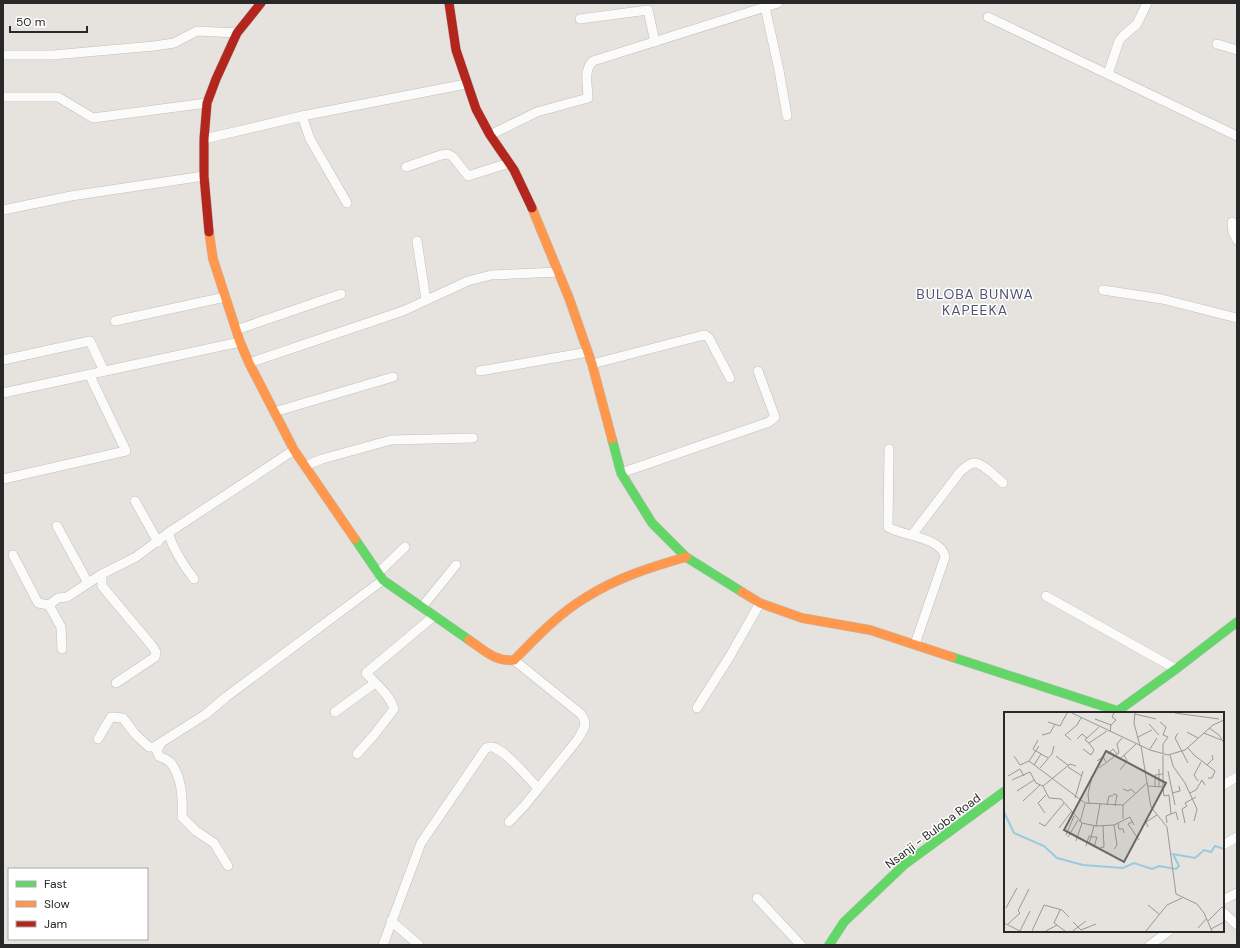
<svg xmlns="http://www.w3.org/2000/svg" width="1240" height="948" font-family="'DM Sans',sans-serif">
	<style>
		.lines { fill: none; stroke-linecap: round; stroke-linejoin: round }
		.street-casing { stroke: #c0bfbf; stroke-width: 10 }
		.fast-casing { stroke: #c0bfbf; stroke-width: 10 }
		.slow-casing { stroke: #c0bfbf; stroke-width: 10 }
		.jam-casing { stroke: #c0bfbf; stroke-width: 10 }
		.street { stroke: #fbfbfa; stroke-width: 9 }
		.fast { stroke: #63d668; stroke-width: 9 }
		.slow { stroke: #ff974d; stroke-width: 9 }
		.jam { stroke: #b3261e; stroke-width: 9 }
		.labels { text-anchor: middle; dominant-baseline: central; stroke-width: 3; stroke-linejoin: round; paint-order: stroke }
		.street-label { font-size: 12px; fill: #282828; stroke: #fff }
		.quarter-label { font-size: 14px; letter-spacing: 1px; fill: #4e5373; stroke: #fff }
		.inset-river { fill: none; stroke: #9acadf; stroke-width: 2 }
		.inset-road { fill: none; stroke: #9a9895; stroke-width: 1 }
		.view { fill: #6a6968; fill-opacity: 0.15; stroke: #6a6968; stroke-width: 2 }
		.inset-edge { fill: none; stroke: #282828; stroke-width: 2 }
	</style>
	<rect width="100%" height="100%" fill="#e6e3de"/>
	<g class="lines">
		<g class="street-casing">
			<g id="street">
				<path d="M 765,7 L 779,70 L 787,116"/>
				<path d="M 988,17 L 1237,136"/>
				<path d="M 580,19 L 648,10 L 655,42"/>
				<path d="M 1217,44 L 1237,50"/>
				<path d="M 3,55 L 53,55 L 154,46 L 174,43 L 197,31 L 237,33"/>
				<path d="M 1108,74 L 1119,41 L 1123,36 L 1137,24 L 1147,3"/>
				<path d="M 3,97 L 58,97 L 93,118 L 207,103"/>
				<path d="M 302,116 L 310,139 L 347,203"/>
				<path d="M 490,135 L 537,112 L 588,98 C 588,86 583,70 593,61 L 778,3"/>
				<path d="M 204,139 L 302,116 L 466,84"/>
				<path d="M 406,167 L 441,155 L 448,154 L 453,157 L 468,176 L 509,163"/>
				<path d="M 3,210 L 71,196 L 204,176"/>
				<path d="M 1232,222 L 1233,232 L 1237,240"/>
				<path d="M 417,241 L 426,300"/>
				<path d="M 1103,290 L 1162,299 L 1237,318"/>
				<path d="M 115,321 L 225,297"/>
				<path d="M 236,330 L 341,294"/>
				<path d="M 3,360 L 90,341 L 104,371"/>
				<path d="M 249,363 L 403,311 L 468,281 L 491,275 L 559,272"/>
				<path d="M 592,364 L 700,336 L 705,335 L 709,338 L 730,378"/>
				<path d="M 480,371 L 588,352"/>
				<path d="M 3,393 L 240,342"/>
				<path d="M 274,412 L 393,377"/>
				<path d="M 889,449 L 888,527 C 902,536 942,537 945,557 L 915,644"/>
				<path d="M 305,466 L 322,459 L 391,440 L 473,438"/>
				<path d="M 621,473 L 769,422 L 775,417 L 758,371"/>
				<path d="M 3,479 L 126,451 L 89,374"/>
				<path d="M 135,501 L 158,542"/>
				<path d="M 57,526 L 88,583"/>
				<path d="M 168,533 C 174,550 183,565 194,579"/>
				<path d="M 912,535 L 960,472 C 965,468 968,464 974,463 C 982,462 997,478 1003,483"/>
				<path d="M 13,555 L 38,603 L 49,605 L 58,598 L 67,597 L 102,574 L 136,557 L 168,533 L 294,450"/>
				<path d="M 378,573 L 405,547"/>
				<path d="M 102,574 L 102,586 L 153,647 L 156,652 L 155,657 L 116,683"/>
				<path d="M 1046,596 L 1176,669"/>
				<path d="M 49,605 L 61,627 L 62,649"/>
				<path d="M 422,607 L 456,565"/>
				<path d="M 697,708 L 730,656 L 760,603"/>
				<path d="M 335,712 L 375,683"/>
				<path d="M 98,739 L 111,717 L 123,718 L 135,734 L 149,747 L 154,747 L 206,714 L 226,697 L 383,580"/>
				<path d="M 161,743 L 157,751 L 159,756 C 162,758 167,759 170,762 C 182,776 183,799 182,817 L 196,831 L 214,843 L 228,866"/>
				<path d="M 357,754 L 374,735 L 394,709 C 390,695 376,684 366,673 L 434,616"/>
				<path d="M 1223,785 L 1237,777"/>
				<path d="M 509,822 L 525,805 L 578,739 L 585,726 L 584,719 L 581,714 L 514,660"/>
				<path d="M 1223,845 L 1237,837"/>
				<path d="M 757,898 L 801,945"/>
				<path d="M 1223,900 L 1237,893"/>
				<path d="M 1223,912 L 1237,925"/>
				<path d="M 391,921 L 419,945"/>
				<path d="M 383,945 L 421,843 L 486,748 C 489,747 492,746 495,748 C 509,754 527,777 538,788"/>
				<path d="M 1150,945 L 1169,931"/>
			</g>
		</g>
		<g class="fast-casing">
			<g id="fast">
				<path d="M 612,439 L 621,473 L 652,523 L 686,557 L 742,592"/>
				<path d="M 355,539 L 383,580 L 469,640"/>
				<path d="M 952,657 L 1118,711"/>
				<path d="M 1115,713 L 1176,669 L 1237,622"/>
				<path d="M 829,945 L 844,922 L 905,864 L 1005,791"/>
			</g>
		</g>
		<g class="slow-casing">
			<g id="slow">
				<path d="M 532,208 L 569,298 L 592,364 L 612,439"/>
				<path d="M 209,232 L 213,259 L 240,342 L 249,363 L 294,450 L 355,539"/>
				<path d="M 742,592 L 760,603 L 802,618 L 870,630 L 952,657"/>
				<path d="M 469,640 C 484,650 495,662 514,660 C 536,638 558,614 585,598 C 616,578 651,567 686,557"/>
			</g>
		</g>
		<g class="jam-casing">
			<g id="jam">
				<path d="M 449,3 L 456,50 L 476,109 L 490,135 L 514,170 L 532,208"/>
				<path d="M 209,232 L 204,176 L 204,139 L 207,103 L 216,79 L 237,33 L 261,3"/>
			</g>
		</g>
		<use href="#street" class="street"/>
		<use href="#fast" class="fast"/>
		<use href="#slow" class="slow"/>
		<use href="#jam" class="jam"/>
	</g>
	<g class="labels">
		<g class="street-label">
			<text transform="translate(933 831) rotate(-37)">Nsanji - Buloba Road</text>
		</g>
		<g class="quarter-label">
			<text x="975" y="294">BULOBA BUNWA<tspan x="975" dy="16">KAPEEKA</tspan></text>
		</g>
	</g>
	<g transform="translate(1004 712)">
		<rect width="220" height="220" fill="#e6e3de"/>
		<path class="inset-river" d="M 0,100 L 10,121 L 40,134 L 53,146 L 79,153 L 119,156 L 130,151 L 148,157 L 155,154 L 172,157 L 175,154 L 169,142 L 191,146 L 200,138 L 207,140 L 211,134 L 220,137"/>
		<path class="inset-road" d="M 68,1 L 146,38 L 164,43 L 181,38 L 209,13 L 220,8M 131,1 L 130,11 L 136,34M 171,1 L 215,7M 131,2 L 152,7M 91,7 L 107,13 L 106,20M 44,10 L 56,14 L 63,1M 156,10 L 162,15 L 159,23 L 164,25 L 159,32 L 159,41M 145,12 L 155,23M 107,13 L 112,8 L 108,5 L 110,1M 205,16 L 215,23 L 220,31M 183,20 L 194,26M 174,21 L 171,26 L 184,51M 200,21 L 217,28M 38,23 L 46,21 L 51,12M 134,25 L 148,18M 73,27 L 78,22 L 83,26M 67,28 L 61,23 L 73,13 L 77,6M 85,31 L 81,28 L 95,15M 137,34 L 147,95 L 163,115 L 172,182 L 193,192 L 200,201 L 208,219M 184,36 L 190,43 L 211,59 L 208,66 L 204,66M 79,37 L 87,43 L 90,38 L 85,31 L 103,19M 146,37 L 153,26M 32,39 L 44,46M 32,40 L 29,37 L 34,28M 104,42 L 109,37 L 113,42M 159,43 L 159,75 L 160,84 L 165,83 L 167,102M 166,43 L 169,54 L 181,71 L 193,97 L 190,109M 10,44 L 16,53 L 25,49 L 35,34M 52,44 L 65,54M 116,47 L 132,32M 25,49 L 81,91 L 119,93 L 143,71M 93,49 L 99,45 L 102,50M 30,53 L 37,42M 203,53 L 209,47 L 208,43M 64,55 L 78,64M 36,56 L 48,42 L 50,34M 95,56 L 115,41 L 113,32 L 118,26M 155,57 L 155,75M 116,58 L 123,49 L 120,43M 164,59 L 171,93M 4,64 L 16,57 L 20,64M 8,68 L 26,60 L 32,71 L 39,74 L 66,52 L 72,54M 194,69 L 190,63 L 197,50M 39,74 L 45,86 L 57,87 L 78,111 L 92,114 L 110,113 L 126,105 L 130,113M 144,74 L 159,75M 151,75 L 151,63 L 159,62M 119,77 L 124,79 L 127,77 L 132,82M 13,79 L 30,68M 168,81 L 176,79 L 175,74M 186,81 L 192,78 L 198,68 L 201,73M 109,82 L 113,83 L 111,94M 71,86 L 79,59M 19,89 L 36,73M 85,91 L 84,82 L 88,64M 103,93 L 105,84 L 109,84M 119,93 L 119,107M 41,101 L 34,91 L 42,83M 76,110 L 81,92M 128,110 L 124,112 L 135,128M 35,111 L 41,114 L 60,91M 114,111 L 115,117 L 119,117 L 120,121M 163,111 L 162,104 L 172,100 L 174,108M 181,111 L 178,97 L 183,94 L 181,91 L 192,85M 110,113 L 113,133 L 110,137M 92,114 L 96,92M 144,115 L 142,110 L 153,103M 55,116 L 68,99M 62,123 L 70,104M 64,125 L 74,108M 87,125 L 93,125 L 90,135M 72,129 L 78,111M 85,132 L 90,114M 82,134 L 85,124 L 87,124M 96,136 L 100,135 L 99,114M 144,193 L 155,202M 0,195 L 0,208M 2,196 L 13,176M 56,198 L 50,211 L 61,219M 204,209 L 218,195 L 220,197M 69,210 L 74,215 L 82,209M 0,211 L 16,219M 4,212 L 16,201 L 14,199 L 25,177M 194,216 L 203,206M 207,217 L 220,210M 16,219 L 26,199M 28,219 L 40,193 L 58,198 L 65,205M 42,219 L 53,213M 69,219 L 74,215 L 77,218 L 92,212M 142,219 L 163,193 L 178,186"/>
		<path class="view" d="M 102,39 L 162,71 L 120,150 L 60,118 Z"/>
		<rect width="220" height="220" class="inset-edge"/>
	</g>
	<rect width="1240" height="948" fill="none" stroke="#282828" stroke-width="8"/>
	<rect x="8" y="868" width="140" height="72" fill="#ffffff" stroke="#a9a9a9"/>
	<rect x="16" y="881" width="20" height="6" fill="#63d668" stroke="#a9a9a9"/>
	<text x="44" y="888" font-size="12" fill="#282828">Fast</text>
	<rect x="16" y="901" width="20" height="6" fill="#ff974d" stroke="#a9a9a9"/>
	<text x="44" y="908" font-size="12" fill="#282828">Slow</text>
	<rect x="16" y="921" width="20" height="6" fill="#b3261e" stroke="#a9a9a9"/>
	<text x="44" y="928" font-size="12" fill="#282828">Jam</text>
	<path d="M10 26v6h77v-6" fill="none" stroke="#282828" stroke-width="2"/>
	<text x="16" y="26" font-size="12" fill="#282828" stroke="#ffffff" stroke-width="3" paint-order="stroke">50 m</text>
</svg>
